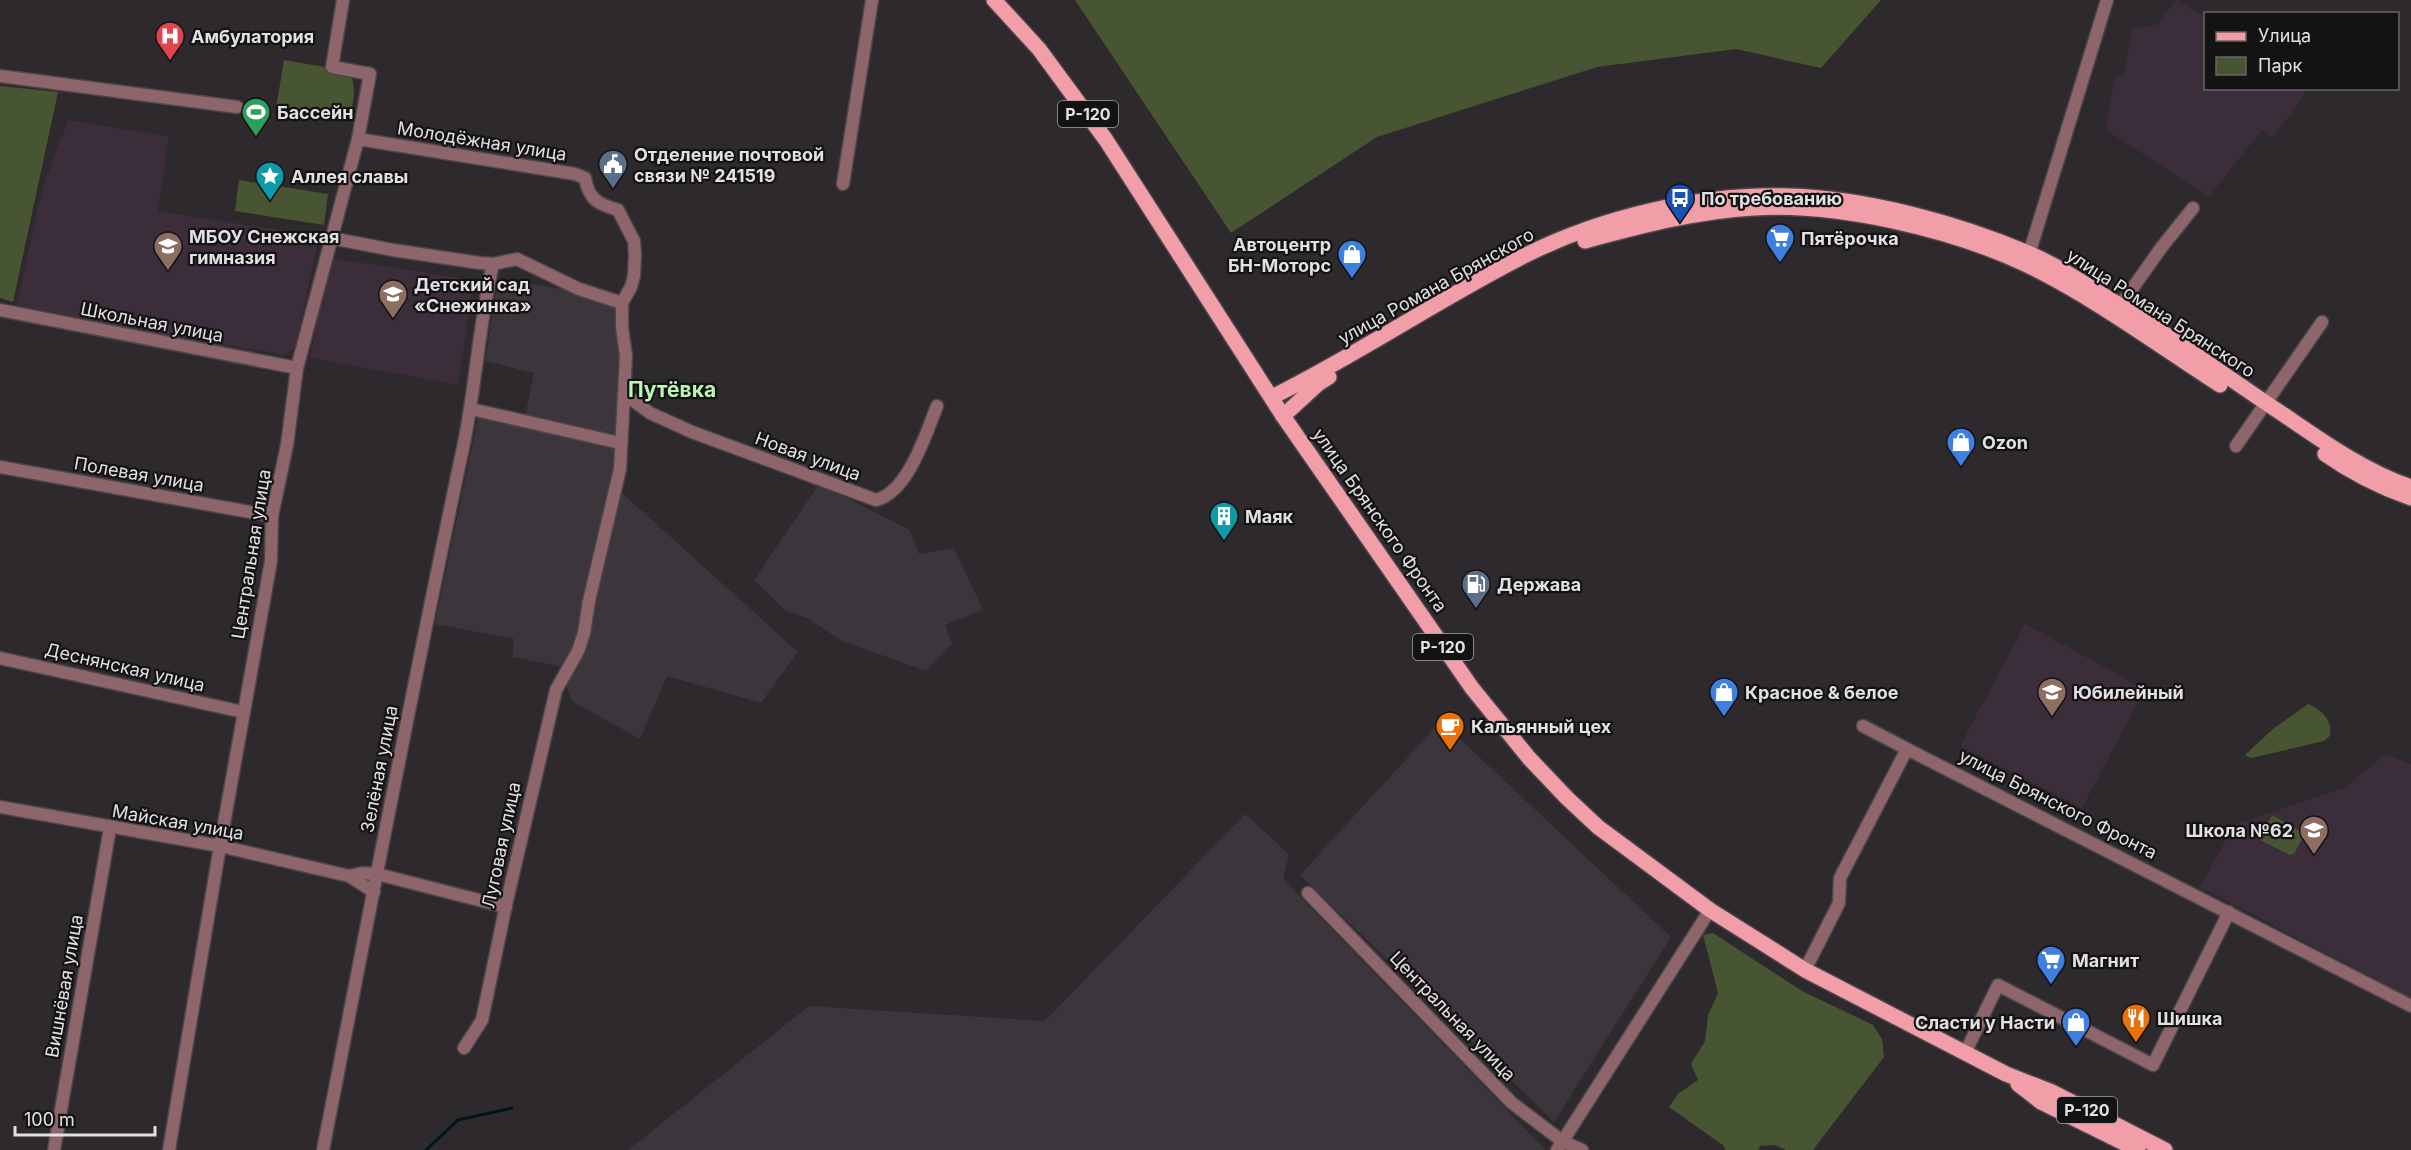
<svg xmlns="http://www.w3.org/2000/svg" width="2411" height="1150" font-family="Inter,sans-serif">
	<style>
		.built { fill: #3c353c }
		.education { fill: #3b2d3a }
		.green { fill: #485533 }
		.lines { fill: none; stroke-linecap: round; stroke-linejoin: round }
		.stream { stroke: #001617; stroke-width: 3 }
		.minor-casing { stroke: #4a464a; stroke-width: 15 }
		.major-casing { stroke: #4a464a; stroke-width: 18 }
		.minor { stroke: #8e656a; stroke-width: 12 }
		.major { stroke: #f19ea8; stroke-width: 15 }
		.labels { text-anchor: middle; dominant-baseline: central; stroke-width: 4.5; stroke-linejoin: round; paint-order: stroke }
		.shield { fill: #141314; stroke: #a4a2a4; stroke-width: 1.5 }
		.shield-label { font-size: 16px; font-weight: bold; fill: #e2e0e2 }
		.poi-label { font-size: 18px; font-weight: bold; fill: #e2e0e2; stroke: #141314; text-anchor: start }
		.street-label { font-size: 18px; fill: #e2e0e2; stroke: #141314 }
		.quarter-label { font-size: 21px; font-weight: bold; fill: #bef4b6; stroke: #141314 }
	</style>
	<rect width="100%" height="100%" fill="#2d292d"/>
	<g class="built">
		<path d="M 498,279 L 614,297 L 623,347 L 621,492 L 798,652 L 761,703 L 667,676 L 640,739 L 572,701 L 559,666 L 512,657 L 514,639 L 435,624 L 479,413 L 525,416 L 534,373 L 485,361 Z"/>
		<path d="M 819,484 L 910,530 L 919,554 L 954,548 L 983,610 L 945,625 L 952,644 L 926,671 L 842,641 L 807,618 L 786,611 L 754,580 Z"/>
		<path d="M 1441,721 L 1671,937 L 1554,1122 L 1300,875 Z"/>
		<path d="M 1245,814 L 1289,854 L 1283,879 L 1544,1148 L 1543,1150 L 628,1150 L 809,1006 L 1045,1021 Z"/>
	</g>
	<g class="education">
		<path d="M 2176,0 L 2205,17 L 2206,88 L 2305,89 L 2305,93 L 2273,138 L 2262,130 L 2209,197 L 2106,130 L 2114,80 L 2125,71 L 2132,30 L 2159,24 Z"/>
		<path d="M 68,120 L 169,136 L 158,211 L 319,236 L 296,347 L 285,355 L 16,308 L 42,189 Z"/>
		<path d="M 330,258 L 474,280 L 458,385 L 310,358 Z"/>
		<path d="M 2025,624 L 2145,689 L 2082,808 L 1960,746 Z"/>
		<path d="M 2385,754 L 2411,764 L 2411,998 L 2200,887 L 2234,825 L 2346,787 Z"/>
	</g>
	<g class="green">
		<path d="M 1075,0 L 1881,0 L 1821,68 L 1736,49 L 1597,67 L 1377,137 L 1231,233 Z"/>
		<path d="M 284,60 L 348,71 C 358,86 353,102 350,119 L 276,108 Z"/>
		<path d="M 0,86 L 58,92 L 13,302 L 0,298 Z"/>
		<path d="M 239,180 L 328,194 L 324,225 L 235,211 Z"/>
		<path d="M 2308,704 C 2323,711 2332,719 2330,736 L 2324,741 L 2251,758 L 2245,755 L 2273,729 Z"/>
		<path d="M 2274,816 L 2303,833 L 2304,835 L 2294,854 L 2290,855 L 2260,840 L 2259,837 L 2271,817 Z"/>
		<path d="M 1713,933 L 1802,991 L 1873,1025 L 1882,1039 L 1884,1057 L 1813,1150 L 1786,1150 L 1775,1145 L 1760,1146 L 1758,1150 L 1725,1150 L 1724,1146 L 1669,1107 L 1678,1094 L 1698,1080 L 1691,1064 L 1705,1041 L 1708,1015 L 1718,993 L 1703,935 Z"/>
	</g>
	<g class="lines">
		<path class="stream" d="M 426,1150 L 458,1120 L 512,1108"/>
		<g class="minor-casing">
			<g id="minor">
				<path d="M 0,76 L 237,107"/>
				<path d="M 358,139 L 575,174 L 585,178 C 589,200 598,204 618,210 L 634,241 L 635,255 L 634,276 L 631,287 L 622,303 L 622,327 L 626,356 L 620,469 L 589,601 L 584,633 L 578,651 L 556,690 L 506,905 L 482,1020 L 464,1048"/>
				<path d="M 843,184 L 872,0"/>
				<path d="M 331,238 L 393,250 L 480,263 L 493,264 L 517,259 L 579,289 L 622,303"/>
				<path d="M 2029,254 L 2107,0"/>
				<path d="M 2120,306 L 2161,248 L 2193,208"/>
				<path d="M 0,310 L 297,368"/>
				<path d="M 624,394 L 650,413 L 692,432 L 876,500 C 908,492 926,434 937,406"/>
				<path d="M 471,409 L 620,443"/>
				<path d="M 2236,446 L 2322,322"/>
				<path d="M 0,467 L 272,516"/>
				<path d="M 0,658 L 243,712"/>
				<path d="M 1863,726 L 1907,749"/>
				<path d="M 0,807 L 220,846 L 349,876 L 374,892"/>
				<path d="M 349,876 L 362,873 L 377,874 L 506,907"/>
				<path d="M 1308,893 L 1512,1103 L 1562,1141 L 1582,1150"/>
				<path d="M 1805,970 L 1839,903 L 1840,878 L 1907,749 L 2411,1006"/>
				<path d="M 1965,1053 L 1998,985 L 2153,1065 L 2229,912"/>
				<path d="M 54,1150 L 110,828"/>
				<path d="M 169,1150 L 220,846 L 271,561 L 272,516 L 287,445 L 297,368 L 358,139 L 370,74 L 332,67 L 343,0"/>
				<path d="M 323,1150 C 369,914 414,678 464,443 C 476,384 479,323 493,264"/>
				<path d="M 1557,1150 L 1710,910"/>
			</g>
		</g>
		<g class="major-casing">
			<g id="major">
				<path d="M 994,0 L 1039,49 L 1106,140 L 1283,416 L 1472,688 L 1529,758 L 1567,798 L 1598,827 L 1710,910 L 1805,970 L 2006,1074 L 2052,1092 L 2165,1150"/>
				<path d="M 1585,241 C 1640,226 1697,211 1754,208 C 1838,203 1951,229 2027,265 C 2093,297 2158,345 2220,385"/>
				<path d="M 1272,397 C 1357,355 1436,301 1520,258 C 1599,217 1701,193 1789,196 C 1866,198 1958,223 2028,253 C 2059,266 2088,286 2116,303 C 2176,339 2232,381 2290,419 C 2328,445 2367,472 2411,487"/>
				<path d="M 1283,416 L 1318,384 L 1329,377"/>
				<path d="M 2325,454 C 2352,473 2380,487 2411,498"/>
				<path d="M 2018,1084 L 2041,1102 L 2138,1150"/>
			</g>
		</g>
		<use href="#minor" class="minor"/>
		<use href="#major" class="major"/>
	</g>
	<defs>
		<g id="hospital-pin" transform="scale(1.5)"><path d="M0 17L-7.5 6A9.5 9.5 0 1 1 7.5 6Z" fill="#e0444e" stroke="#141314"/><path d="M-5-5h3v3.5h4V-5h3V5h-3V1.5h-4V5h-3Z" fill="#fff"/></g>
		<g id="stadium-pin" transform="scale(1.5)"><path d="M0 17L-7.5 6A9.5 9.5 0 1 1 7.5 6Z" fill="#2e9e5b" stroke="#141314"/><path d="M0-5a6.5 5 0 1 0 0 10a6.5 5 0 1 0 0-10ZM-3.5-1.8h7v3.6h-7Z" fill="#fff"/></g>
		<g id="civic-pin" transform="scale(1.5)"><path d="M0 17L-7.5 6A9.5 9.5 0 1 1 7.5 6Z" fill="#5c6f8a" stroke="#141314"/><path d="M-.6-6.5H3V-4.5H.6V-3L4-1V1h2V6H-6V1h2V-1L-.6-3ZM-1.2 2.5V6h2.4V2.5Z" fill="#fff"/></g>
		<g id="sight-pin" transform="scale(1.5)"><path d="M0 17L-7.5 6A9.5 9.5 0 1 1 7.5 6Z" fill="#0f9aa8" stroke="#141314"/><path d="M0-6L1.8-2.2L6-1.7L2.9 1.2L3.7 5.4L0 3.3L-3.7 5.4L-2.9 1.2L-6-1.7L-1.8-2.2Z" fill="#fff"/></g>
		<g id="bus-pin" transform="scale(1.5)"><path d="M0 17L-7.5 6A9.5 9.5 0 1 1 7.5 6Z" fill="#1a4fb4" stroke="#141314"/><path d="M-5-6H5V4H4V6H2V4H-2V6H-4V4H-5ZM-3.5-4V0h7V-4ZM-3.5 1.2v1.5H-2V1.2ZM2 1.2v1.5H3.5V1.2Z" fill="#fff"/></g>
		<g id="supermarket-pin" transform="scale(1.5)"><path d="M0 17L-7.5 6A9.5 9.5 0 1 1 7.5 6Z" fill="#3f7fe0" stroke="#141314"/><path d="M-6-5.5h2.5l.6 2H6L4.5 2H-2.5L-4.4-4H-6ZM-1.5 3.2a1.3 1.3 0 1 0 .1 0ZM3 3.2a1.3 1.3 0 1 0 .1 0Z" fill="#fff"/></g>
		<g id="school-pin" transform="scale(1.5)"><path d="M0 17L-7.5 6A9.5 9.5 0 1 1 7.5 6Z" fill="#8d6e63" stroke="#141314"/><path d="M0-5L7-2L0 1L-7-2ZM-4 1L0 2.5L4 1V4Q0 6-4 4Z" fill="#fff"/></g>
		<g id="shop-pin" transform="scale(1.5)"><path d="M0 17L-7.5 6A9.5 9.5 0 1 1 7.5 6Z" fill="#3f7fe0" stroke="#141314"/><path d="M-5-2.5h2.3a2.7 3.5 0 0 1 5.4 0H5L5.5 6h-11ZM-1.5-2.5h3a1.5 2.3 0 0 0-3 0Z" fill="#fff"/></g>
		<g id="building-pin" transform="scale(1.5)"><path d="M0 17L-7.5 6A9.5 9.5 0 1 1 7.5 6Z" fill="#0f9aa8" stroke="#141314"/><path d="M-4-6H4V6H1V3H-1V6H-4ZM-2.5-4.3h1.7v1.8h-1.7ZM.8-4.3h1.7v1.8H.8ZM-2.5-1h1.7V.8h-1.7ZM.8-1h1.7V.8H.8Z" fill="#fff"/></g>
		<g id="fuel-pin" transform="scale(1.5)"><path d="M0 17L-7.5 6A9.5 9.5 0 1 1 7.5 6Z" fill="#5c6f8a" stroke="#141314"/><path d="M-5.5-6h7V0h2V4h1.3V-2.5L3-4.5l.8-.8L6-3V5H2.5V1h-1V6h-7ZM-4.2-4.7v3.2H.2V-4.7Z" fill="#fff"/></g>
		<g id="cafe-pin" transform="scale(1.5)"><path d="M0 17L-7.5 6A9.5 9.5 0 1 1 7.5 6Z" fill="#e8710a" stroke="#141314"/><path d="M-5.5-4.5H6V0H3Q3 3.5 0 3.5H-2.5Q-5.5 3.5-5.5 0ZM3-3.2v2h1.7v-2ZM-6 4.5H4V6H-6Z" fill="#fff"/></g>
		<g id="restaurant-pin" transform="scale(1.5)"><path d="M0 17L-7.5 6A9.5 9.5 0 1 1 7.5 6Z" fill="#e8710a" stroke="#141314"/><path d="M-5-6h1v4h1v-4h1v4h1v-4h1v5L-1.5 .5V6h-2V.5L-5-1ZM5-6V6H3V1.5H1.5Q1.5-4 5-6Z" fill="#fff"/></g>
	</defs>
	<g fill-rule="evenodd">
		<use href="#hospital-pin" x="170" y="36"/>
		<use href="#stadium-pin" x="256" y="112"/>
		<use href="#civic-pin" x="613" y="164"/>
		<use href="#sight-pin" x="270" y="176"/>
		<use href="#bus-pin" x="1680" y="198"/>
		<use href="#supermarket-pin" x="1780" y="238"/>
		<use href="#school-pin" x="168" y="246"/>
		<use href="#shop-pin" x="1352" y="254"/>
		<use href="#school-pin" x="393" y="294"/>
		<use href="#shop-pin" x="1961" y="442"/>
		<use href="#building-pin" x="1224" y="516"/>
		<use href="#fuel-pin" x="1476" y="584"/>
		<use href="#shop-pin" x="1724" y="692"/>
		<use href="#school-pin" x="2052" y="692"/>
		<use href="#cafe-pin" x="1450" y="726"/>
		<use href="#school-pin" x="2314" y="830"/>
		<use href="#supermarket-pin" x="2051" y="960"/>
		<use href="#restaurant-pin" x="2136" y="1018"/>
		<use href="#shop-pin" x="2076" y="1022"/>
	</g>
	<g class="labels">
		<g class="shield">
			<rect x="1058" y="101" width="60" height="26" rx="4.5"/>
			<rect x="1413" y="634" width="60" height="26" rx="4.5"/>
			<rect x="2057" y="1097" width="60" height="26" rx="4.5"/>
		</g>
		<g class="shield-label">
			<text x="1088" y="114">Р-120</text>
			<text x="1443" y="647">Р-120</text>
			<text x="2087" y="1110">Р-120</text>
		</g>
		<g class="poi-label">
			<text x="191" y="36">Амбулатория</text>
			<text x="277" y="112">Бассейн</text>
			<text x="634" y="154">Отделение почтовой<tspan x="634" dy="21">связи № 241519</tspan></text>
			<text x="291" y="176">Аллея славы</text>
			<text x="1701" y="198">По требованию</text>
			<text x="189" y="236">МБОУ Снежская<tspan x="189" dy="21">гимназия</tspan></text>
			<text x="1801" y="238">Пятёрочка</text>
			<text x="1331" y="244" text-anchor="end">Автоцентр<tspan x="1331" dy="21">БН-Моторс</tspan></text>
			<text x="414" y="284">Детский сад<tspan x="414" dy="21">«Снежинка»</tspan></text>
			<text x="1982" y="442">Ozon</text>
			<text x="1245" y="516">Маяк</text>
			<text x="1497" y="584">Держава</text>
			<text x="1745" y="692">Красное &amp; белое</text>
			<text x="2073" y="692">Юбилейный</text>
			<text x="1471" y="726">Кальянный цех</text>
			<text x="2293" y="830" text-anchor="end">Школа №62</text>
			<text x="2072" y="960">Магнит</text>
			<text x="2157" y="1018">Шишка</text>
			<text x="2055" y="1022" text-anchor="end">Сласти у Насти</text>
		</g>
		<g class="street-label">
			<text transform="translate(482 141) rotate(9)">Молодёжная улица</text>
			<text transform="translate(1436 286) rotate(-29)">улица Романа Брянского</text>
			<text transform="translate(2161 313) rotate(33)">улица Романа Брянского</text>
			<text transform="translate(152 322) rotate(11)">Школьная улица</text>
			<text transform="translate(808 456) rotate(20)">Новая улица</text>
			<text transform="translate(139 474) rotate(10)">Полевая улица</text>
			<text transform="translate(1380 520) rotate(55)">улица Брянского Фронта</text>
			<text transform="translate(251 554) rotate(-81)">Центральная улица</text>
			<text transform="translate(125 667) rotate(13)">Деснянская улица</text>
			<text transform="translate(379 769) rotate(-79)">Зелёная улица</text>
			<text transform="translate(2058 804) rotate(27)">улица Брянского Фронта</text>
			<text transform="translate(178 822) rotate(10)">Майская улица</text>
			<text transform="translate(501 845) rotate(-78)">Луговая улица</text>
			<text transform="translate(64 986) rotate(-80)">Вишнёвая улица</text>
			<text transform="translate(1453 1016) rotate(46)">Центральная улица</text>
		</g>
		<g class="quarter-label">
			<text x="672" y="389">Путёвка</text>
		</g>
	</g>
	<rect x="2204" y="12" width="195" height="78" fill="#141314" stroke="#666566" stroke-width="1.5"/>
	<rect x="2216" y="32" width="30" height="9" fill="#f19ea8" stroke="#666566" stroke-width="1.5"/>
	<text x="2258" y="42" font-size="18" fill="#e2e0e2">Улица</text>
	<rect x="2216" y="57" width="30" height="18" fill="#485533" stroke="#666566" stroke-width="1.5"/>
	<text x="2258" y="72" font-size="18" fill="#e2e0e2">Парк</text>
	<path d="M15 1126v9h140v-9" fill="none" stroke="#e2e0e2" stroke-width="3"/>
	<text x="24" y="1126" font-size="18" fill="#e2e0e2" stroke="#141314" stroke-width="4.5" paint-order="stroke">100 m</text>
</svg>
